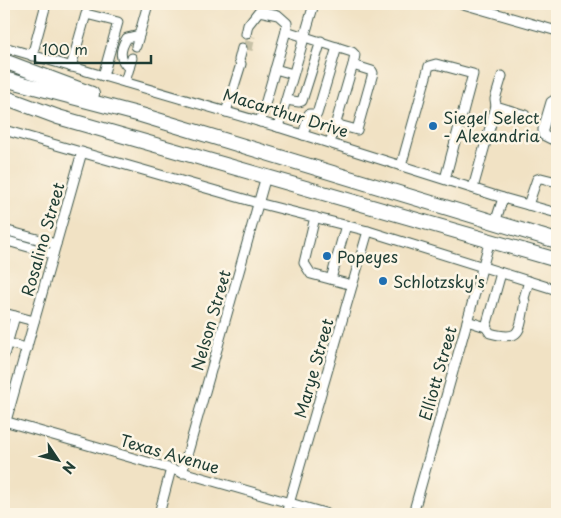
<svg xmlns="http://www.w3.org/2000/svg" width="561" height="518" font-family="'Playpen Sans',sans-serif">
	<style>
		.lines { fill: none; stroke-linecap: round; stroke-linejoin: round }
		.minor-tunnel { stroke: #c7c1a7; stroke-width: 9; stroke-dasharray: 9 4.5; stroke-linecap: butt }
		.minor-casing { stroke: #3e564a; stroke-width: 11 }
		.highway-casing { stroke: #3e564a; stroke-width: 16 }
		.minor { stroke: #fff; stroke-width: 9 }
		.highway { stroke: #fff; stroke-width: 14 }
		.poi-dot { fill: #1f6fb2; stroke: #fcf5e5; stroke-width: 2 }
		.labels { text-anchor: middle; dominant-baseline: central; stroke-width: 5; stroke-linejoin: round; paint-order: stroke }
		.street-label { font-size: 16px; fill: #1f3d34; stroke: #fcf5e5 }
		.poi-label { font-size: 16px; fill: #1f3d34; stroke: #fcf5e5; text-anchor: start }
	</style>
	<rect width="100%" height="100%" fill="#fcf5e5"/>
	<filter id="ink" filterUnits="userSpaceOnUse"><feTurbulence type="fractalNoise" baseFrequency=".02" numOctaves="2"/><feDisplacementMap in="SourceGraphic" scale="10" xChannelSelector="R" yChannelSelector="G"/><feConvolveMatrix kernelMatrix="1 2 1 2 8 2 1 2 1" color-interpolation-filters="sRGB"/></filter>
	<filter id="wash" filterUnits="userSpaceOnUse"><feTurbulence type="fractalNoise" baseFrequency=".0096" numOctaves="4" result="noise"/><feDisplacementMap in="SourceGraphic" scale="20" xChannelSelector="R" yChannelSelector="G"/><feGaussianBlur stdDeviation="1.12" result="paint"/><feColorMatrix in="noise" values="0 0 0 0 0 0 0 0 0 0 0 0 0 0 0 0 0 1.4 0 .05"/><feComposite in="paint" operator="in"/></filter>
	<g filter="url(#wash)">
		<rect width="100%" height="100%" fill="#f1e2c4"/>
	</g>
	<g filter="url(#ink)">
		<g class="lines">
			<path class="minor-tunnel" d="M 248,50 L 251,36"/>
			<g class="minor-casing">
				<g id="minor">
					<path d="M 463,4 L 557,31"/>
					<path d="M 246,34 L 248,25 L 259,11 L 278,15 L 287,23 L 286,31"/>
					<path d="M 136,46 L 148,4"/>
					<path d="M 4,47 L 278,127 L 503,198 L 557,213"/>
					<path d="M 32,56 L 46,4"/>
					<path d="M 71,67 L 86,14 L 118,22 L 103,76"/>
					<path d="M 129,68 C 118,59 120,49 127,38 L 139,35"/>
					<path d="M 275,69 L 293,74"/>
					<path d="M 125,82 L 132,58"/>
					<path d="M 286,100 L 299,102 L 302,101 L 321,41"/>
					<path d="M 496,106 L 525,115"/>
					<path d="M 226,112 L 241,64 L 239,60 L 242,48"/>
					<path d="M 260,122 L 286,31 L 352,52 L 355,55 L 353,65"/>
					<path d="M 278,127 L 314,4"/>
					<path d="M 4,130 L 258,203 L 368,231 L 557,290"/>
					<path d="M 303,135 L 309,114 L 317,114 L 337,47"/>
					<path d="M 551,139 L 543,135 L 543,129 L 551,102 L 557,98"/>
					<path d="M 330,143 L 351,71 L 353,65 L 372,71 L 373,73 L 357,130 L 335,124"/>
					<path d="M 401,166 L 429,66 L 436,64 L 473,74 L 445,179"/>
					<path d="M 473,188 L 496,106 L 495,99 L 502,76"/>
					<path d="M 528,205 L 537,179 L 541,178 L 557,182"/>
					<path d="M 315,217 L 304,263 L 311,274 L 352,285"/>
					<path d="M 495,223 L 503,198"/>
					<path d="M 4,230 L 56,244"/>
					<path d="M 4,240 L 53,254"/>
					<path d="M 331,279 L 346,225"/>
					<path d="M 4,313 L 15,316"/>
					<path d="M 467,321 L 486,327 L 501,273"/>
					<path d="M 486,327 L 490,333 C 523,342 519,330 525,302 L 524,298 L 529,281"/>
					<path d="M 7,343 L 27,348"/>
					<path d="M 4,355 L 15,316 L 34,321"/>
					<path d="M 4,421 L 328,514"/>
					<path d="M 6,421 L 82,152"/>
					<path d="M 182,473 L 266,176"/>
					<path d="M 159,514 L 171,469"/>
					<path d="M 286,514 L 368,231"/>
					<path d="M 413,514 L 490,240"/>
				</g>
			</g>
			<g class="highway-casing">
				<g id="highway">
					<path d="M 4,61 L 92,94"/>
					<path d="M 4,79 L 141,115 L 557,241"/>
					<path d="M 4,97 L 58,117 L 557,260"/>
				</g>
			</g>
			<use href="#minor" class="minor"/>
			<use href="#highway" class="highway"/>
		</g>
	</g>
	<g class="poi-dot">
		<circle cx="433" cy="126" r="5"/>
		<circle cx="327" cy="256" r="5"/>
		<circle cx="383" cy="281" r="5"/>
	</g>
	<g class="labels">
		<g class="street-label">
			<text transform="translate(286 112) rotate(17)">Macarthur Drive</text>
			<text transform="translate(42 239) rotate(-74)">Rosalino Street</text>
			<text transform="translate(210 320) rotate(-74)">Nelson Street</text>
			<text transform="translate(313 368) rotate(-74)">Marye Street</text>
			<text transform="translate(437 373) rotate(-74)">Elliott Street</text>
			<text transform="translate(170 453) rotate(16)">Texas Avenue</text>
		</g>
		<g class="poi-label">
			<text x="443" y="117">Siegel Select<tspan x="443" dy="18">- Alexandria</tspan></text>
			<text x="337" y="256">Popeyes</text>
			<text x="393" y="281">Schlotzsky's</text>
		</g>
	</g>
	<rect width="561" height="518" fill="none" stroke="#fcf5e5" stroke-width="20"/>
	<g transform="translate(58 460) rotate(125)" stroke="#fcf5e5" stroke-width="4" paint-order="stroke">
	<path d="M0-4L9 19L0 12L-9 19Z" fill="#1f3d34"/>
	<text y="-8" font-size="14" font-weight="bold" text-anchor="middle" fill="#1f3d34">N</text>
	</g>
	<path d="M35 55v8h116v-8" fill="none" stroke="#1f3d34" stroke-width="2.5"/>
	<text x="42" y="55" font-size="15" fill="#1f3d34" stroke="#fcf5e5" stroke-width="4" paint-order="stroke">100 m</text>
</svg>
